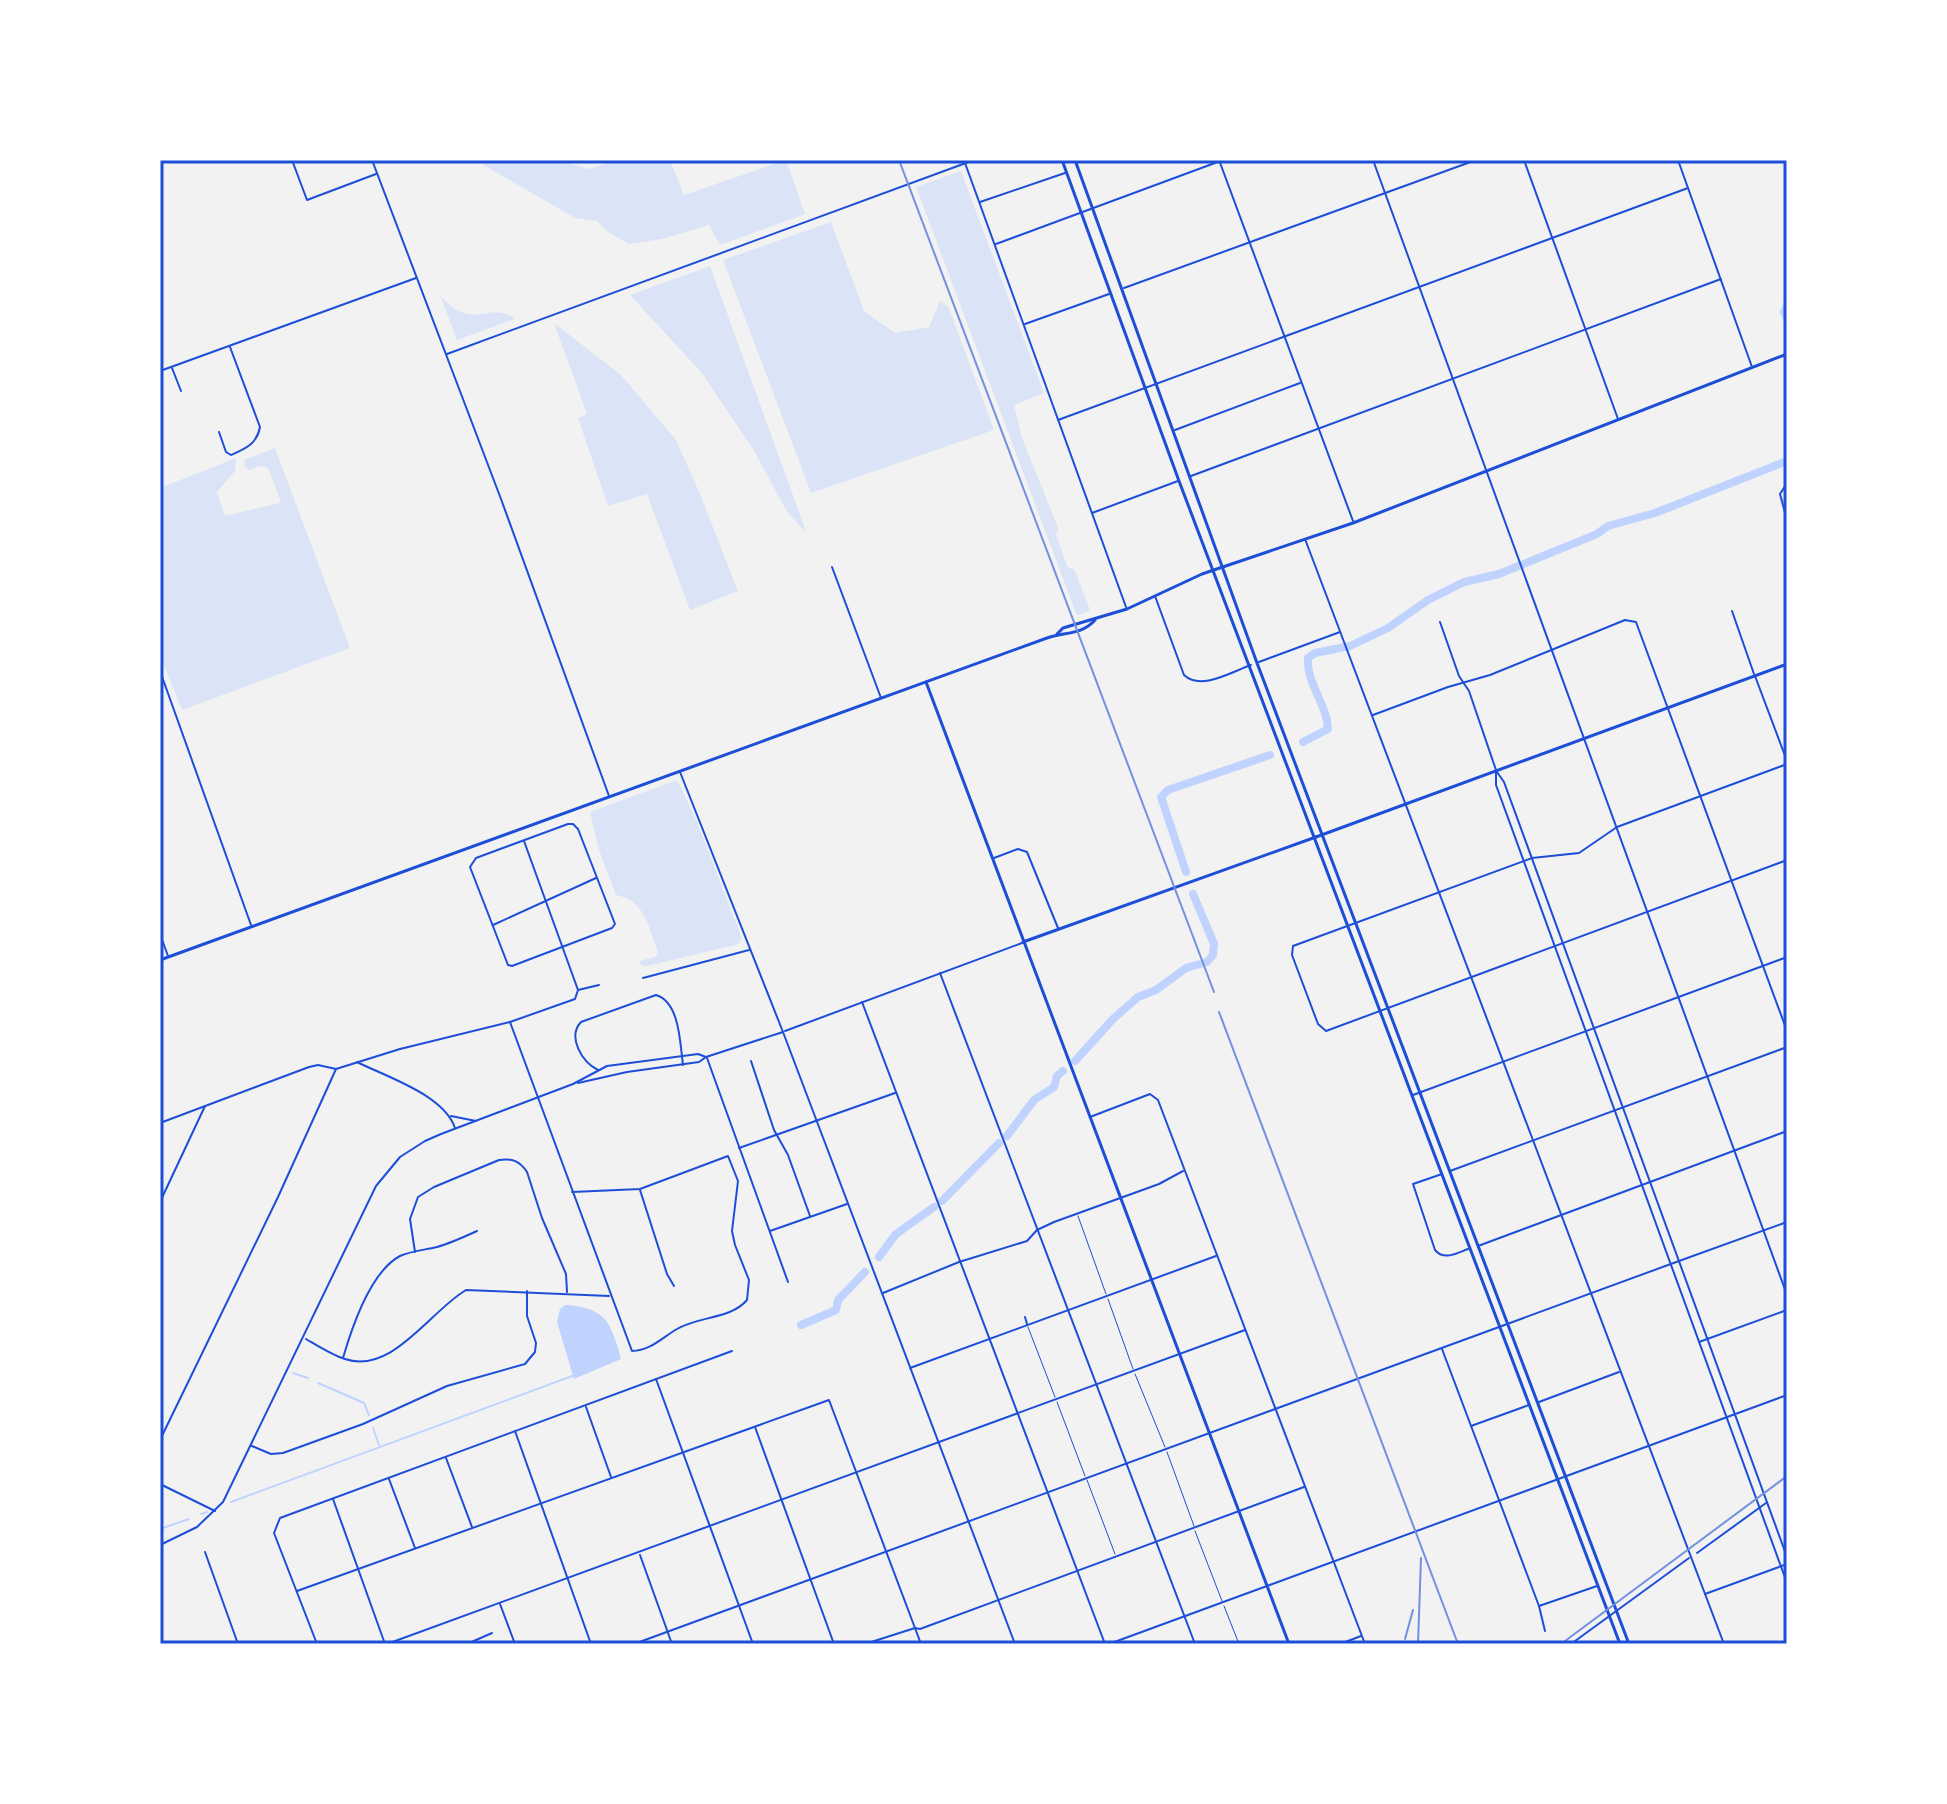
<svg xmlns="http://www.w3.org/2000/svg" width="1947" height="1804" font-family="Quicksand,sans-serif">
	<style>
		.green { fill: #dbe4f7 }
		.water { fill: #bfd3fe }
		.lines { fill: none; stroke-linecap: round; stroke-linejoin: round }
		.stream { stroke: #bfd3fe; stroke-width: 2 }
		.river { stroke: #bfd3fe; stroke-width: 8 }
		.service { stroke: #1d4ed8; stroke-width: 1 }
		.minor { stroke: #1d4ed8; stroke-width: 2 }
		.tertiary { stroke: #1d4ed8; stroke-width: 2 }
		.secondary { stroke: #1d4ed8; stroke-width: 3 }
		.primary { stroke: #1d4ed8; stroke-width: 3 }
		.rail { stroke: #7290e2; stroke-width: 2 }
		.neatline { fill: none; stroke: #1d4ed8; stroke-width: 3 }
	</style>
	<rect width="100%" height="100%" fill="#f2f2f2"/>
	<g class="green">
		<path d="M 475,160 L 569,160 L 571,164 L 589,169 L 617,160 L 670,160 L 684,195 L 786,160 L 805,214 L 720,245 L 709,225 L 662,239 L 629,244 L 608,232 L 597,221 L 575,218 Z"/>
		<path d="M 961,171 L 1044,393 L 1014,405 L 1022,438 L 1059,530 L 1056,534 L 1067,566 L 1075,571 L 1090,610 L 1077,616 L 916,187 Z"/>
		<path d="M 831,222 L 864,311 L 895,333 L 929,327 L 940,301 L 949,308 L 994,430 L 811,493 L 723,260 Z"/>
		<path d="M 710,266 L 807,534 L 786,510 L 753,449 L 701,372 L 630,295 Z"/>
		<path d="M 440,295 C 473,334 488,299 515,319 L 457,340 Z"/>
		<path d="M 554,323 L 621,375 L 676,440 L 700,494 L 738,591 L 690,610 L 647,494 L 608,506 L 578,418 L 587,414 Z"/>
		<path d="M 275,448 L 350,648 L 182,710 L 160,655 L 160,488 L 236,458 L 235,471 L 217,492 L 225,516 L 279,503 L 281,502 L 268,468 L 261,466 L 249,470 L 245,467 L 244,460 Z"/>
		<path d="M 677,780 L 695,817 L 742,938 L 739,944 L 643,967 L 639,961 L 655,957 L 658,952 C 649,928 645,900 616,895 L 599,850 L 590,812 Z"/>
	</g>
	<path class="water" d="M 565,1305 C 606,1307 611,1323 621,1359 L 574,1379 L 557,1322 L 560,1309 Z"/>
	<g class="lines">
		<g class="stream">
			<path d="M 293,1373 L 308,1378"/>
			<path d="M 318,1383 L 364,1403 L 369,1415"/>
			<path d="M 373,1428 L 379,1445"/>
			<path d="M 231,1502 L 575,1375"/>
			<path d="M 201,1514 L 207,1512"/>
			<path d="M 160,1529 L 189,1519"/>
		</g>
		<g class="river">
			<path d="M 1787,305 L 1784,312 L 1787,319"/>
			<path d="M 1303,742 L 1328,729 C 1327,704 1306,683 1308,658 L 1315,653 L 1350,646 L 1388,628 L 1428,600 L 1464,582 L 1499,574 L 1597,534 L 1608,526 L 1655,513 L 1787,461"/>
			<path d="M 1186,872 L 1161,797 L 1168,790 L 1270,755"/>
			<path d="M 1075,1061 L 1113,1019 L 1138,997 L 1156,990 L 1186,968 L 1207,962 L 1213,955 L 1214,944 L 1193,894"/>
			<path d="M 1007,1136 L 1034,1100 L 1054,1087 L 1057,1076 L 1063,1071"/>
			<path d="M 942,1201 L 999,1143"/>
			<path d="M 879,1257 L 896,1234 L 934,1207"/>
			<path d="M 801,1325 L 836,1310 L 838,1300 L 865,1272"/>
		</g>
		<g class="service">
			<path d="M 1078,1216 L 1106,1294"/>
			<path d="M 1108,1299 L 1133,1369"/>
			<path d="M 1028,1327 L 1055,1397"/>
			<path d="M 1135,1374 L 1165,1447"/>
			<path d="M 1057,1402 L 1085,1476"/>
			<path d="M 1167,1452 L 1194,1526"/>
			<path d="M 1087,1480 L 1115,1554"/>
			<path d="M 1195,1531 L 1222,1601"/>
			<path d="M 1224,1606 L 1239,1644"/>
		</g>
		<g class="minor">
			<path d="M 292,160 L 307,200 L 376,174"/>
			<path d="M 1219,160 L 1353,521"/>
			<path d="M 1373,160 L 1787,1295"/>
			<path d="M 1524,160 L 1618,419"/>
			<path d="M 1678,160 L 1752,367"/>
			<path d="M 965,163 L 1126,607"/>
			<path d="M 980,202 L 1065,173"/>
			<path d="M 996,244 L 1223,160"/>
			<path d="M 1124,288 L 1476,160"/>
			<path d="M 1025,324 L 1109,294"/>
			<path d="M 447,354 L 974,160"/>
			<path d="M 172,368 L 181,391"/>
			<path d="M 160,371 L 416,278"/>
			<path d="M 1058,420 L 1688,188"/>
			<path d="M 1175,430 L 1300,383"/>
			<path d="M 219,432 L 226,452 L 231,455 C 245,449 257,444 260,427 L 230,347"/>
			<path d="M 1191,476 L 1721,279"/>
			<path d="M 1787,483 L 1780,494 L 1787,520"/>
			<path d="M 1092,513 L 1178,481"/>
			<path d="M 1305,539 L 1724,1644"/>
			<path d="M 832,567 L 881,698"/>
			<path d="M 1155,596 L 1184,675 C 1201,691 1231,672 1251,665"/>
			<path d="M 1732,611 L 1754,674"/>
			<path d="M 1440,622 L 1459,676 L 1469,691 L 1496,770"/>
			<path d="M 1259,662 L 1340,632"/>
			<path d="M 160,671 L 251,925"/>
			<path d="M 1373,715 L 1448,687 L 1490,675 L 1625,620 L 1636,622 L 1787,1031"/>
			<path d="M 1787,764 L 1617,827 L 1579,853 L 1532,858 L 1293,946 L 1292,955 L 1318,1024 L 1326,1031 L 1787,860"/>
			<path d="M 568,824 L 573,824 L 578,829 L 615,924 L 612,928 L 512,966 L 508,965 L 470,867 L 476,858 Z"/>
			<path d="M 524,841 L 578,990"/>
			<path d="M 994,858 L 1018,849 L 1027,852 L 1058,928"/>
			<path d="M 493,925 L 596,878"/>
			<path d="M 160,934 L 168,956"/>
			<path d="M 940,973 L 1195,1644"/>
			<path d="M 643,978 L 749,950"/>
			<path d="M 862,1002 L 1105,1644"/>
			<path d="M 510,1022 L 632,1351 C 650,1351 663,1337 677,1329 C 699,1316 731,1319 747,1300 L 749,1280 L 735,1245 L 732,1231 L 738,1181 L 728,1156 L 640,1189 L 572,1192"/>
			<path d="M 707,1058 L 788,1282"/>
			<path d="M 751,1061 L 774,1130 L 788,1155 L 810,1216"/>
			<path d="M 357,1062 C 387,1077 444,1095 455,1128"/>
			<path d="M 598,1070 C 582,1062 567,1037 581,1022 L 656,995 C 680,1002 680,1044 683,1065"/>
			<path d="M 578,1083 L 627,1072 L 699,1062 L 706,1057 L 783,1032"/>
			<path d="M 451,1116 L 476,1121"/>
			<path d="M 1090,1117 L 1150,1094 L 1158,1100 L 1365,1644"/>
			<path d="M 160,1123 L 309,1067 L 318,1065 L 336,1069 L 400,1049 L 510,1022 L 575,999 L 578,990 L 599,985"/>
			<path d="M 739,1148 L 895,1093"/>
			<path d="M 1450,1171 L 1787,1047"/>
			<path d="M 1442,1174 L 1413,1184 L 1435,1250 C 1444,1261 1457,1253 1468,1249"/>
			<path d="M 640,1190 L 667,1274 L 674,1286"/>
			<path d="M 160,1202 L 205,1106"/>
			<path d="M 770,1231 L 847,1204"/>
			<path d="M 1478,1246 L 1787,1131"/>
			<path d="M 415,1252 L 410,1219 L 418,1197 L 434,1187 L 499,1160 C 512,1158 520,1161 527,1172 L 542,1218 L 566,1274 L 567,1292"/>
			<path d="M 1679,1261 L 1787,1222"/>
			<path d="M 883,1293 L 959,1262 L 1027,1241 L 1037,1230 L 1054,1222 L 1159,1184 L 1183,1171"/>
			<path d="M 1025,1317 L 1027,1324"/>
			<path d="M 306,1339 C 318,1346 332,1355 345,1359 C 392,1375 430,1311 466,1290 L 609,1296"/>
			<path d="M 1699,1342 L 1787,1310"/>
			<path d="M 1442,1349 L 1539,1606 L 1545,1631"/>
			<path d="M 343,1358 C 352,1327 370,1272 400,1256 C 411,1251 425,1250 437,1247 C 451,1243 464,1237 477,1231"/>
			<path d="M 910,1368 L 1216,1256"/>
			<path d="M 656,1379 L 753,1644"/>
			<path d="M 1539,1402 L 1619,1372"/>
			<path d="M 586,1407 L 611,1477"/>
			<path d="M 1471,1426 L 1529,1405"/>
			<path d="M 755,1427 L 834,1644"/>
			<path d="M 515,1431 L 591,1644"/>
			<path d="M 160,1440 L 278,1197 L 336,1069"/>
			<path d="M 252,1446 L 271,1454 L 283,1453 L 363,1424 L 447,1386 L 525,1364 L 535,1352 L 536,1343 L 527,1316 L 527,1291"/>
			<path d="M 446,1458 L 472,1527"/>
			<path d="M 389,1479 L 415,1548"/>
			<path d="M 160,1484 L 215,1511"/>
			<path d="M 333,1499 L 385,1644"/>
			<path d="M 160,1545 L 197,1527 L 223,1502 L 376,1186 L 400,1157 L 425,1141 L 441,1134 L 573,1084 L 607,1066 L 698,1054 L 706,1057"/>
			<path d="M 205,1552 L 238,1644"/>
			<path d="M 1697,1553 L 1766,1503"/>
			<path d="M 640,1555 L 672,1644"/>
			<path d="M 297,1591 L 829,1400 L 921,1644"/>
			<path d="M 500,1604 L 515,1644"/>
			<path d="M 1539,1606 L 1597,1586"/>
			<path d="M 317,1644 L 274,1533 L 280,1518 L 732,1351"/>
			<path d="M 387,1644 L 1245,1330"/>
			<path d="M 467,1644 L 492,1633"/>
			<path d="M 865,1644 L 915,1628 L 920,1629 L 1304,1487"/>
			<path d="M 1340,1644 L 1361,1636"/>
			<path d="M 1571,1644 L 1689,1558"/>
		</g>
		<g class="tertiary">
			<path d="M 372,160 L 501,499 L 609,796"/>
			<path d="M 1755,676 L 1787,761"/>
			<path d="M 680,772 L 783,1032 L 1015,1644"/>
			<path d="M 1496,772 L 1496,785 L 1787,1583"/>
			<path d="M 1497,772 L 1504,782 L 1787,1557"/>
			<path d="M 785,1031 L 1022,943"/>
			<path d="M 1413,1095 L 1787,957"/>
			<path d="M 1705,1594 L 1787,1564"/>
			<path d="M 634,1644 L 1679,1261"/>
			<path d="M 1109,1644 L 1787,1395"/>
		</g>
		<g class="secondary">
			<path d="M 1057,634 L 1063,628 L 1127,609 L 1202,574 L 1353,523 L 1787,354"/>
			<path d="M 926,682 L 1289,1644"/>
			<path d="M 1023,942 L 1316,837"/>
			<path d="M 160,960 L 1047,638 C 1064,632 1082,635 1095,620"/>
		</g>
		<g class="primary">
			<path d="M 1062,160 L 1179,481 L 1620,1644"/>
			<path d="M 1075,160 L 1257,663 L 1629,1644"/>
			<path d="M 1316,837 L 1787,664"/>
		</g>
		<g class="rail">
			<path d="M 899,160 L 1214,992"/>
			<path d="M 1219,1012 L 1458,1644"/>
			<path d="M 1405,1639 L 1413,1610"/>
			<path d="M 1418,1644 L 1421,1558"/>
			<path d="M 1561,1644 L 1787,1476"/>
		</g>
	</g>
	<rect width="1947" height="1804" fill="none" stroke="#ffffff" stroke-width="324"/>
	<rect x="162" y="162" width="1623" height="1480" class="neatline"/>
</svg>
